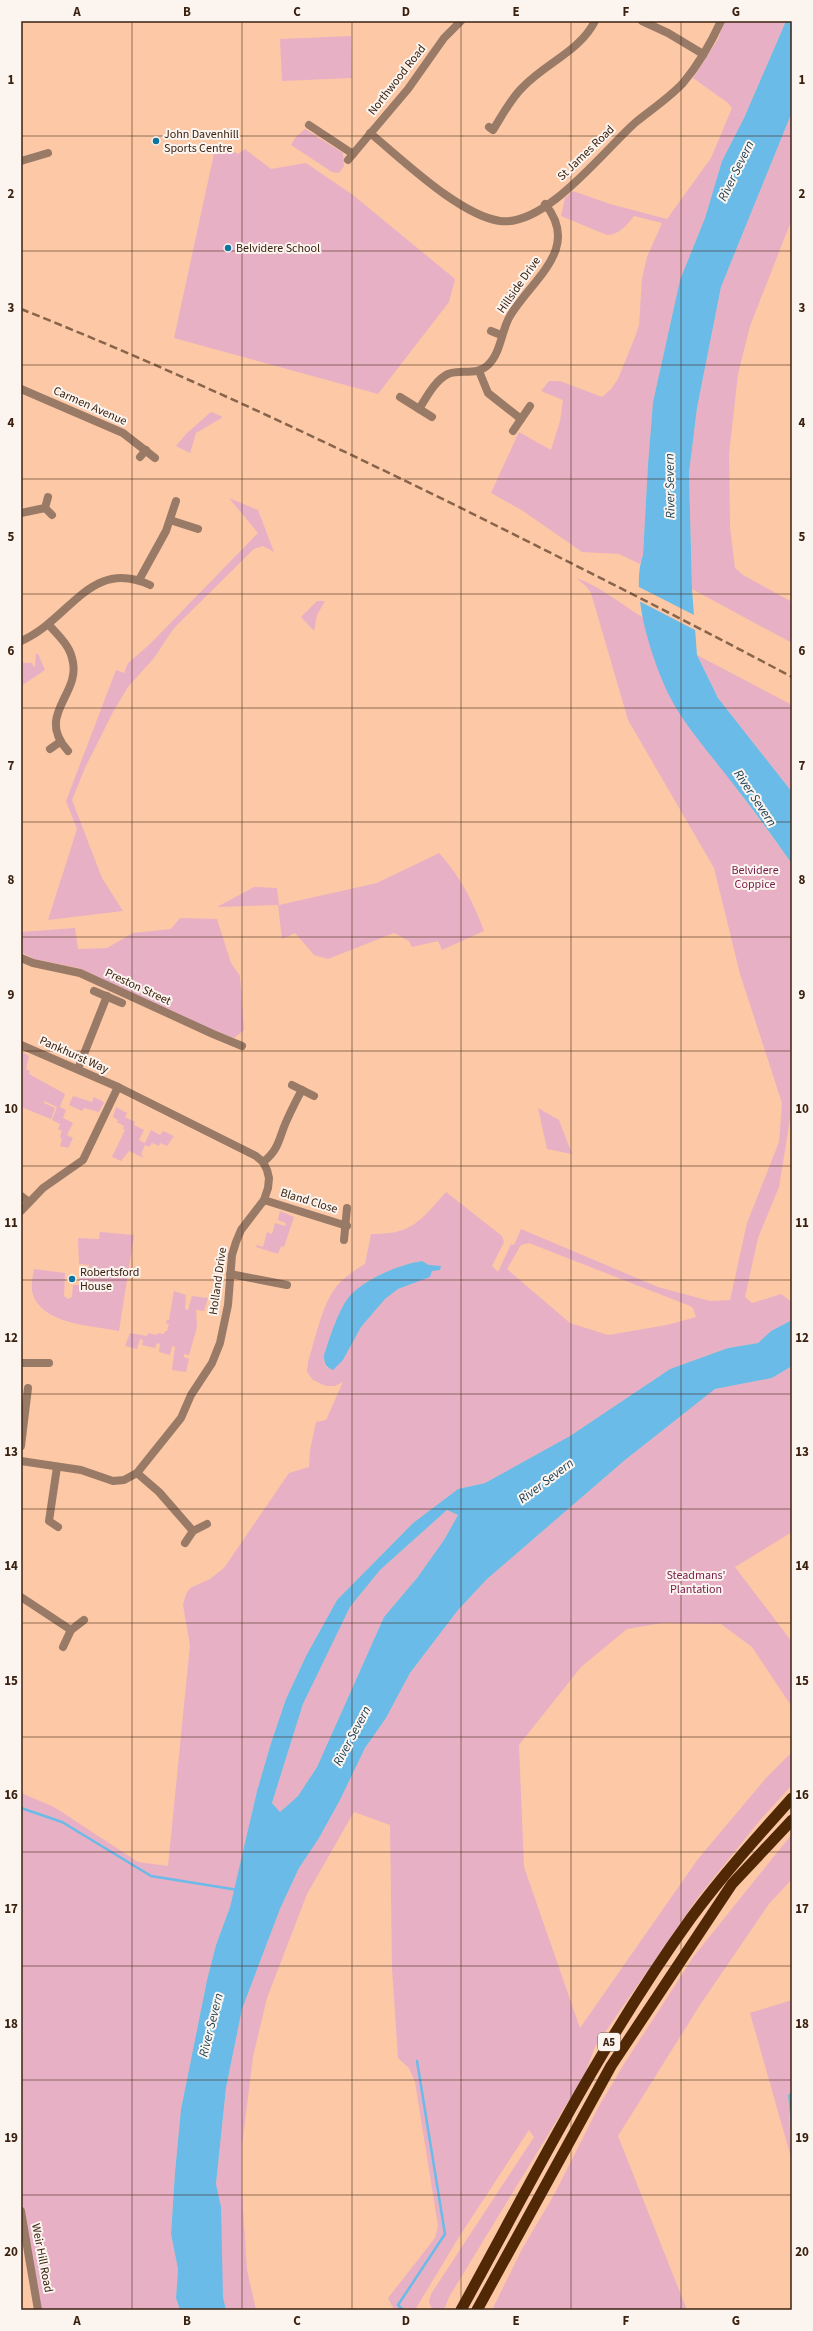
<svg xmlns="http://www.w3.org/2000/svg" width="813" height="2331" font-family="'Source Sans 3',sans-serif">
	<style>
		.green { fill: #e8b0c5; fill-rule: evenodd }
		.water { fill: #6abbe8; fill-rule: evenodd }
		.pier { fill: #fdc8a5 }
		.lines { fill: none; stroke-linecap: round; stroke-linejoin: round }
		.stream { stroke: #6abbe8; stroke-width: 2.5 }
		.minor { stroke: #987a67; stroke-width: 8 }
		.trunk { stroke: #502806; stroke-width: 11 }
		.rail { stroke: #88644b; stroke-width: 2.5; stroke-dasharray: 8 4; stroke-linecap: butt }
		.grid { fill: none; stroke: #3b2210; stroke-width: 1; stroke-opacity: 0.55 }
		.poi-dot { fill: #0d74a0; stroke: #fbf4ef; stroke-width: 1.5 }
		.labels { text-anchor: middle; dominant-baseline: central; stroke-width: 4; stroke-linejoin: round; paint-order: stroke }
		.shield { fill: #fbf4ef; stroke: #756153; stroke-width: 1 }
		.shield-label { font-size: 11px; font-weight: bold; fill: #3b2210 }
		.street-label { font-size: 12px; fill: #3b2210; stroke: #fbf4ef }
		.poi-label { font-size: 12px; fill: #3b2210; stroke: #fbf4ef; text-anchor: start }
		.park-label { font-size: 12px; fill: #771c4a; stroke: #fbf4ef }
		.water-label { font-size: 13px; font-style: italic; fill: #1e4256; stroke: #fbf4ef }
		.neatline { fill: none; stroke: #3b2210; stroke-width: 1.5 }
		.grid-label { font-size: 13px; text-anchor: middle; font-weight: bold; fill: #3b2210 }
	</style>
	<rect width="100%" height="100%" fill="#fdc8a5"/>
	<g class="green">
		<path d="M 725,21 L 786,21 L 744,118 L 722,161 L 705,218 L 680,280 L 653,402 L 648,464 L 643,555 L 640,564 L 619,554 L 582,552 L 523,511 L 491,493 L 519,432 L 551,450 L 560,421 L 563,400 L 541,391 L 549,381 L 560,381 L 602,397 L 611,389 L 618,379 L 635,337 L 639,325 L 642,278 L 647,257 L 662,223 L 634,216 C 627,225 619,235 607,235 L 561,216 L 565,198 L 573,191 L 610,204 L 667,219 L 711,158 L 732,108 L 728,103 L 693,78 L 718,39 Z"/>
		<path d="M 351,36 L 352,78 L 282,81 L 280,39 Z"/>
		<path d="M 792,112 L 792,219 L 750,326 L 738,374 L 729,454 L 730,527 L 735,568 L 743,575 L 792,602 L 792,643 L 692,589 L 689,473 L 697,408 L 721,287 Z"/>
		<path d="M 305,129 L 343,153 L 344,166 L 339,173 L 332,172 L 291,145 L 295,138 Z"/>
		<path d="M 228,148 L 238,154 L 245,149 L 271,169 L 306,163 L 353,195 L 455,279 L 449,302 L 378,394 L 174,338 L 215,149 Z"/>
		<path d="M 211,412 L 223,417 L 196,433 L 190,453 L 176,446 L 187,433 Z"/>
		<path d="M 229,498 L 258,510 L 274,552 L 263,546 L 254,549 L 174,628 L 154,658 L 128,687 L 113,712 L 85,768 L 72,800 L 102,878 L 123,911 L 48,920 L 77,829 L 66,801 L 116,670 L 124,673 L 128,663 L 149,645 L 258,533 Z"/>
		<path d="M 576,578 C 600,586 622,605 644,618 L 656,662 L 672,700 L 792,864 L 792,1107 L 779,1187 L 758,1238 L 745,1297 L 752,1303 L 781,1294 L 792,1302 L 792,1320 L 771,1331 L 758,1343 L 728,1348 L 670,1369 L 570,1436 L 485,1483 L 458,1489 L 413,1523 L 337,1600 L 306,1656 L 286,1699 L 271,1743 L 257,1791 L 230,1907 L 216,1945 L 207,1980 L 181,2109 L 175,2172 L 171,2234 L 178,2269 L 176,2298 L 180,2310 L 41,2310 L 21,2193 L 21,1793 L 54,1807 L 138,1862 L 168,1866 L 190,1645 L 183,1605 L 186,1594 L 190,1588 L 210,1579 L 224,1568 L 289,1473 L 309,1467 L 310,1450 L 316,1422 L 326,1420 L 343,1382 L 335,1386 L 326,1386 L 313,1380 L 307,1372 L 308,1362 C 315,1340 322,1305 336,1287 C 344,1277 355,1270 365,1264 L 371,1234 C 412,1235 421,1220 446,1192 L 502,1236 L 504,1242 L 492,1266 L 498,1272 L 511,1244 L 514,1245 L 521,1229 L 658,1287 L 710,1301 L 730,1300 L 747,1223 L 779,1142 L 782,1103 L 740,974 L 714,868 L 628,720 L 591,593 L 586,586 ZM 529,1243 L 690,1306 L 693,1308 L 696,1317 L 667,1325 L 608,1335 L 570,1323 L 507,1269 L 521,1245 ZM 422,1261 L 429,1265 L 412,1284 L 398,1289 L 385,1299 L 361,1327 L 343,1360 L 327,1368 L 324,1363 L 324,1355 C 330,1337 337,1313 348,1298 C 362,1280 400,1264 422,1261 Z"/>
		<path d="M 317,601 L 325,601 L 317,615 L 314,631 L 301,617 Z"/>
		<path d="M 36,654 L 38,654 L 45,670 L 21,686 L 21,688 L 21,655 L 23,663 L 32,663 L 33,666 L 35,667 Z"/>
		<path d="M 697,655 L 792,705 L 792,792 L 718,698 Z"/>
		<path d="M 439,853 C 460,876 473,901 484,931 L 442,950 L 438,941 L 412,947 L 409,941 L 394,933 L 328,959 L 314,955 L 295,933 L 282,939 L 278,905 L 217,907 L 254,887 L 277,888 L 279,905 L 377,883 Z"/>
		<path d="M 180,918 L 217,919 L 231,963 L 240,976 L 244,1030 L 234,1038 L 185,1019 L 79,968 L 34,959 L 21,952 L 21,932 L 75,928 L 78,949 L 107,948 L 133,933 L 171,929 Z"/>
		<path d="M 21,1051 L 29,1056 L 26,1069 L 30,1071 L 29,1074 L 65,1094 L 60,1107 L 66,1110 L 63,1118 L 73,1123 L 67,1135 L 73,1138 L 68,1148 L 60,1146 L 62,1139 L 60,1137 L 62,1131 L 58,1129 L 60,1124 L 52,1120 L 57,1107 L 44,1101 L 44,1103 L 55,1108 L 51,1119 L 21,1107 Z"/>
		<path d="M 73,1096 L 92,1102 L 94,1097 L 104,1102 L 99,1112 L 84,1108 L 82,1111 L 69,1105 Z"/>
		<path d="M 116,1107 L 127,1113 L 125,1117 L 135,1122 L 134,1125 L 144,1130 L 139,1140 L 145,1143 L 151,1130 L 160,1135 L 163,1131 L 174,1136 L 167,1146 L 160,1143 L 159,1146 L 152,1143 L 149,1147 L 145,1145 L 141,1154 L 144,1158 L 129,1151 L 121,1161 L 112,1157 L 125,1130 L 123,1129 L 124,1126 L 117,1122 L 118,1120 L 113,1117 Z"/>
		<path d="M 538,1108 L 559,1120 L 572,1154 L 547,1149 Z"/>
		<path d="M 280,1211 L 294,1217 L 284,1247 L 281,1246 L 278,1254 L 256,1247 L 257,1245 L 263,1247 L 267,1232 L 272,1234 L 275,1223 L 285,1226 L 286,1223 L 278,1220 Z"/>
		<path d="M 100,1232 L 134,1235 L 119,1331 C 91,1325 40,1325 32,1291 C 31,1285 33,1275 34,1269 L 65,1273 L 64,1296 L 68,1299 L 72,1297 L 73,1285 L 79,1285 L 80,1271 L 88,1272 L 89,1265 L 79,1264 L 78,1238 L 99,1239 Z"/>
		<path d="M 174,1291 L 186,1295 L 185,1309 L 188,1310 L 192,1296 L 208,1298 L 204,1311 L 196,1310 L 197,1327 L 189,1355 L 184,1354 L 184,1357 L 189,1359 L 186,1372 L 172,1370 L 175,1347 L 172,1346 L 170,1355 L 159,1352 L 160,1344 L 157,1343 L 155,1348 L 142,1345 L 143,1340 L 140,1339 L 137,1349 L 125,1346 L 130,1333 L 147,1336 L 148,1333 L 157,1335 L 157,1333 L 164,1334 L 165,1331 L 167,1331 L 169,1324 L 166,1323 L 167,1320 L 169,1320 Z"/>
		<path d="M 792,1366 L 792,1532 L 735,1567 L 792,1642 L 792,1707 L 752,1647 L 721,1624 L 662,1623 L 627,1629 L 581,1667 L 519,1745 L 524,1867 L 580,2028 L 698,1859 L 766,1778 L 792,1752 L 792,1785 L 761,1819 L 699,1896 L 595,2047 L 585,2074 L 449,2297 L 444,2310 L 432,2309 L 429,2302 L 431,2294 L 534,2137 L 529,2130 L 459,2237 L 415,2310 L 394,2310 L 388,2298 L 435,2238 L 438,2226 L 415,2082 L 409,2068 L 398,2058 L 392,1968 L 390,1825 L 354,1812 L 307,1894 L 267,1998 L 253,2057 L 242,2145 L 242,2191 L 247,2270 L 256,2310 L 226,2310 L 223,2297 L 216,2184 L 226,2088 L 242,2009 L 280,1909 L 299,1868 L 319,1838 L 340,1800 L 365,1748 L 386,1718 L 410,1673 L 458,1610 L 487,1579 L 625,1460 L 715,1389 L 772,1378 Z"/>
		<path d="M 447,1510 L 458,1515 L 444,1540 L 417,1578 L 384,1617 L 317,1767 L 298,1796 L 280,1812 L 272,1803 L 303,1704 L 350,1607 L 380,1570 Z"/>
		<path d="M 792,1834 L 792,1879 L 769,1904 L 700,2005 L 618,2136 L 687,2310 L 492,2310 L 522,2249 L 555,2193 L 599,2106 L 624,2064 L 694,1956 Z"/>
		<path d="M 792,2000 L 792,2091 L 788,2095 L 792,2161 L 750,2013 Z"/>
	</g>
	<g class="water">
		<path d="M 786,21 L 792,21 L 792,112 L 721,287 L 697,408 L 689,473 L 692,589 L 697,655 L 718,698 L 792,792 L 792,864 C 772,836 752,808 730,780 C 712,756 685,726 671,699 C 653,664 629,593 643,555 L 648,464 L 653,402 L 680,280 L 705,218 L 722,161 L 744,118 Z"/>
		<path d="M 422,1261 L 429,1265 L 441,1266 L 440,1270 L 432,1271 L 430,1277 L 398,1289 L 385,1299 L 361,1327 L 343,1360 L 333,1370 C 325,1367 324,1363 324,1355 C 330,1337 337,1313 348,1298 C 362,1280 400,1264 422,1261 Z"/>
		<path d="M 792,1320 L 792,1366 L 772,1378 L 715,1389 L 625,1460 L 487,1579 L 458,1610 L 410,1673 L 386,1718 L 365,1748 L 340,1800 L 319,1838 L 299,1868 L 280,1909 L 242,2009 L 226,2088 L 216,2184 L 221,2207 L 223,2297 L 226,2310 L 180,2310 L 176,2298 L 178,2269 L 171,2234 L 175,2172 L 181,2109 L 207,1980 L 216,1945 L 230,1907 L 257,1791 L 271,1743 L 286,1699 L 306,1656 L 337,1600 L 413,1523 L 458,1489 L 485,1483 L 570,1436 L 670,1369 L 728,1348 L 758,1343 L 771,1331 ZM 447,1510 L 458,1515 L 444,1540 L 417,1578 L 384,1617 L 317,1767 L 298,1796 L 280,1812 L 272,1803 L 303,1704 L 350,1607 L 380,1570 Z"/>
		<path d="M 792,2091 L 792,2140 L 788,2095 Z"/>
	</g>
	<path class="pier" d="M 637,586 L 696,616 L 697,631 L 639,601 Z"/>
	<g class="lines">
		<g class="stream">
			<path d="M 21,1808 L 62,1822 L 151,1876 L 238,1890"/>
			<path d="M 403,2310 L 398,2305 L 445,2234 L 417,2061"/>
		</g>
		<g class="minor">
			<path d="M 642,21 L 668,33 L 703,54"/>
			<path d="M 309,125 L 353,154 L 408,89 L 444,38 L 461,21"/>
			<path d="M 489,127 L 493,130 C 502,116 511,98 523,87 C 546,63 580,51 595,21"/>
			<path d="M 370,133 C 402,159 459,215 500,221 C 546,227 604,150 636,122 C 652,109 669,98 683,83 C 698,65 711,43 721,21"/>
			<path d="M 348,160 L 353,154"/>
			<path d="M 21,161 L 48,153"/>
			<path d="M 491,331 L 501,335"/>
			<path d="M 479,371 L 488,393 L 521,419"/>
			<path d="M 21,389 L 123,433 L 155,458"/>
			<path d="M 400,397 L 432,417"/>
			<path d="M 419,409 C 426,398 435,380 448,374 C 461,369 477,376 488,365 C 501,353 501,331 510,316 C 531,280 582,249 545,204"/>
			<path d="M 513,431 L 530,406"/>
			<path d="M 140,457 L 146,450"/>
			<path d="M 45,508 L 52,515"/>
			<path d="M 21,513 L 45,508 L 48,497"/>
			<path d="M 170,520 L 198,529"/>
			<path d="M 139,580 L 166,531 L 176,501"/>
			<path d="M 49,625 C 58,635 69,645 72,658 C 83,694 34,714 68,751"/>
			<path d="M 21,641 C 70,620 90,557 150,585"/>
			<path d="M 50,749 L 60,742"/>
			<path d="M 21,958 L 33,963 L 80,973 L 213,1034 L 242,1046"/>
			<path d="M 94,991 L 122,1003"/>
			<path d="M 21,1045 L 118,1087"/>
			<path d="M 78,1069 L 107,996"/>
			<path d="M 292,1085 L 314,1096"/>
			<path d="M 263,1162 C 279,1150 279,1138 286,1122 C 291,1111 296,1100 302,1090"/>
			<path d="M 21,1196 L 29,1202"/>
			<path d="M 264,1200 L 347,1226"/>
			<path d="M 21,1211 L 43,1188 L 83,1160 L 118,1087 L 256,1156 L 263,1162 L 267,1170 L 269,1178 L 268,1188 L 264,1200 L 241,1230 L 236,1242 L 232,1255 L 228,1305 L 220,1343 L 212,1363 L 191,1395 L 181,1418 L 137,1473 L 124,1480 L 113,1481 L 81,1470 L 21,1461"/>
			<path d="M 344,1240 L 347,1208"/>
			<path d="M 230,1274 L 287,1285"/>
			<path d="M 21,1363 L 49,1363"/>
			<path d="M 21,1446 L 28,1388"/>
			<path d="M 57,1467 L 49,1521 L 58,1527"/>
			<path d="M 137,1473 L 159,1492 L 193,1531"/>
			<path d="M 185,1543 L 193,1531 L 207,1524"/>
			<path d="M 21,1597 L 71,1630"/>
			<path d="M 63,1647 L 71,1630 L 84,1620"/>
			<path d="M 21,2211 L 38,2310"/>
		</g>
		<g class="trunk">
			<path d="M 461,2310 C 534,2177 602,2041 691,1918 C 722,1876 757,1837 792,1798"/>
			<path d="M 477,2310 L 611,2066 L 732,1884 L 792,1820"/>
		</g>
		<path class="rail" d="M 21,309 C 172,369 318,438 463,509 C 573,564 683,619 792,677"/>
	</g>
	<path class="grid" d="M 132,21 L 132,2310M 242,21 L 242,2310M 352,21 L 352,2310M 461,21 L 461,2310M 571,21 L 571,2310M 681,21 L 681,2310M 21,136 L 792,136M 21,251 L 792,251M 21,365 L 792,365M 21,479 L 792,479M 21,594 L 792,594M 21,708 L 792,708M 21,822 L 792,822M 21,937 L 792,937M 21,1051 L 792,1051M 21,1166 L 792,1166M 21,1280 L 792,1280M 21,1394 L 792,1394M 21,1509 L 792,1509M 21,1623 L 792,1623M 21,1737 L 792,1737M 21,1852 L 792,1852M 21,1966 L 792,1966M 21,2080 L 792,2080M 21,2195 L 792,2195"/>
	<g class="poi-dot">
		<circle cx="156" cy="141" r="4"/>
		<circle cx="228" cy="248" r="4"/>
		<circle cx="72" cy="1279" r="4"/>
	</g>
	<g class="labels">
		<rect class="shield" x="598" y="2033" width="22" height="18" rx="3"/>
		<g class="shield-label">
			<text x="609" y="2042">A5</text>
		</g>
		<g class="street-label">
			<text transform="translate(397 80) rotate(-52)">Northwood Road</text>
			<text transform="translate(586 153) rotate(-44)">St James Road</text>
			<text transform="translate(519 285) rotate(-55)">Hillside Drive</text>
			<text transform="translate(90 406) rotate(24)">Carmen Avenue</text>
			<text transform="translate(138 987) rotate(25)">Preston Street</text>
			<text transform="translate(74 1055) rotate(24)">Pankhurst Way</text>
			<text transform="translate(309 1201) rotate(17)">Bland Close</text>
			<text transform="translate(218 1281) rotate(-82)">Holland Drive</text>
			<text transform="translate(42 2258) rotate(79)">Weir Hill Road</text>
		</g>
		<g class="poi-label">
			<text x="164" y="134">John Davenhill<tspan x="164" dy="14">Sports Centre</tspan></text>
			<text x="236" y="248">Belvidere School</text>
			<text x="80" y="1272">Robertsford<tspan x="80" dy="14">House</tspan></text>
		</g>
		<g class="park-label">
			<text x="755" y="870">Belvidere<tspan x="755" dy="14">Coppice</tspan></text>
			<text x="696" y="1575">Steadmans'<tspan x="696" dy="14">Plantation</tspan></text>
		</g>
		<g class="water-label">
			<text transform="translate(736 171) rotate(-64)">River Severn</text>
			<text transform="translate(670 486) rotate(-91)">River Severn</text>
			<text transform="translate(755 798) rotate(56)">River Severn</text>
			<text transform="translate(546 1481) rotate(-37)">River Severn</text>
			<text transform="translate(352 1736) rotate(-62)">River Severn</text>
			<text transform="translate(211 2025) rotate(-76)">River Severn</text>
		</g>
	</g>
	<rect width="813" height="2331" fill="none" stroke="#fbf4ef" stroke-width="44"/>
	<rect x="22" y="22" width="769" height="2287" class="neatline"/>
	<g class="grid-label">
		<text x="77" y="16">A</text>
		<text x="187" y="16">B</text>
		<text x="297" y="16">C</text>
		<text x="406" y="16">D</text>
		<text x="516" y="16">E</text>
		<text x="626" y="16">F</text>
		<text x="736" y="16">G</text>
		<text x="11" y="84">1</text>
		<text x="802" y="84">1</text>
		<text x="11" y="198">2</text>
		<text x="802" y="198">2</text>
		<text x="11" y="312">3</text>
		<text x="802" y="312">3</text>
		<text x="11" y="427">4</text>
		<text x="802" y="427">4</text>
		<text x="11" y="541">5</text>
		<text x="802" y="541">5</text>
		<text x="11" y="655">6</text>
		<text x="802" y="655">6</text>
		<text x="11" y="770">7</text>
		<text x="802" y="770">7</text>
		<text x="11" y="884">8</text>
		<text x="802" y="884">8</text>
		<text x="11" y="999">9</text>
		<text x="802" y="999">9</text>
		<text x="11" y="1113">10</text>
		<text x="802" y="1113">10</text>
		<text x="11" y="1227">11</text>
		<text x="802" y="1227">11</text>
		<text x="11" y="1342">12</text>
		<text x="802" y="1342">12</text>
		<text x="11" y="1456">13</text>
		<text x="802" y="1456">13</text>
		<text x="11" y="1570">14</text>
		<text x="802" y="1570">14</text>
		<text x="11" y="1685">15</text>
		<text x="802" y="1685">15</text>
		<text x="11" y="1799">16</text>
		<text x="802" y="1799">16</text>
		<text x="11" y="1913">17</text>
		<text x="802" y="1913">17</text>
		<text x="11" y="2028">18</text>
		<text x="802" y="2028">18</text>
		<text x="11" y="2142">19</text>
		<text x="802" y="2142">19</text>
		<text x="11" y="2256">20</text>
		<text x="802" y="2256">20</text>
		<text x="77" y="2325">A</text>
		<text x="187" y="2325">B</text>
		<text x="297" y="2325">C</text>
		<text x="406" y="2325">D</text>
		<text x="516" y="2325">E</text>
		<text x="626" y="2325">F</text>
		<text x="736" y="2325">G</text>
	</g>
</svg>
